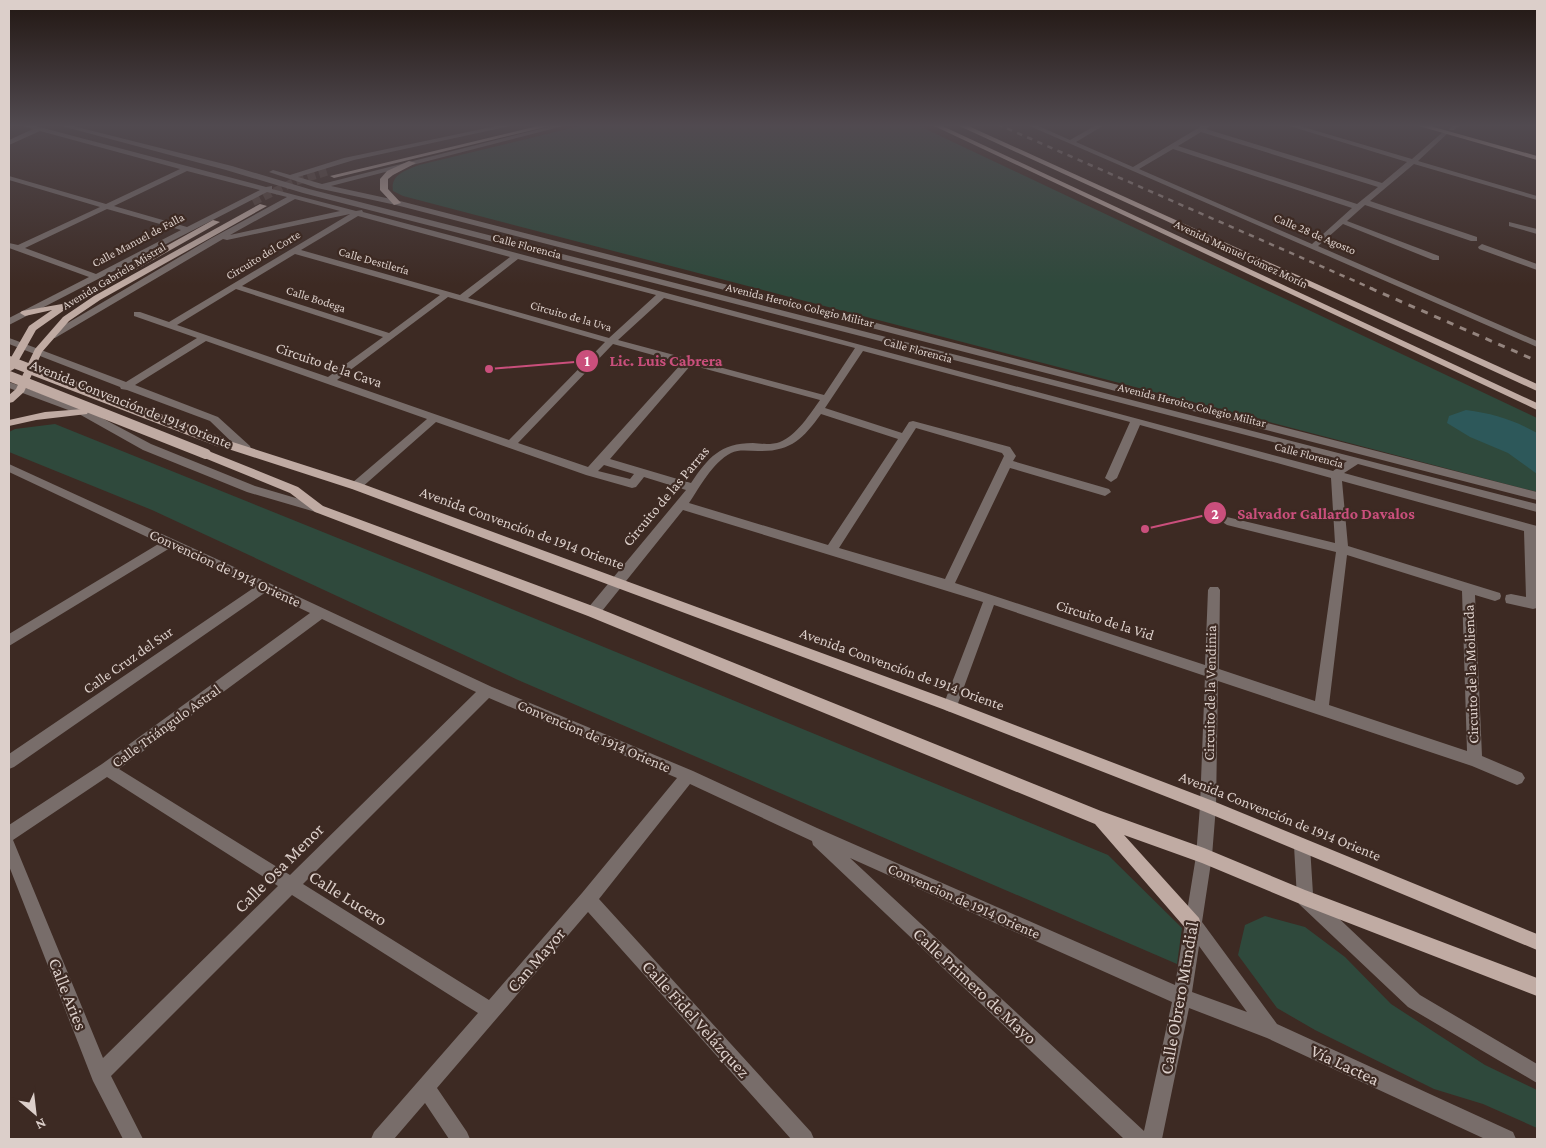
<svg xmlns="http://www.w3.org/2000/svg" width="1546" height="1148" font-family="'Crimson Pro',serif">
	<style>
		.green { fill: #2f493c }
		.water { fill: #2d585a }
		.lines { fill: none; stroke-linecap: round; stroke-linejoin: round }
		.major-tunnel { stroke: #55433c; stroke-width: 8; stroke-dasharray: 8 4; stroke-linecap: butt }
		.minor { fill: #786d6a; fill-rule: evenodd }
		.major { fill: #c0aba3; fill-rule: evenodd }
		.rail-far1 { stroke: #94847e; stroke-width: 2.5; stroke-dasharray: 5.5 5.5; stroke-linecap: butt }
		.rail { stroke: #94847e; stroke-width: 3; stroke-dasharray: 7 7; stroke-linecap: butt }
		.major-bridge { stroke: #c0aba3; stroke-width: 10 }
		.labels { text-anchor: middle; dominant-baseline: central; stroke-width: 4.5; stroke-linejoin: round; paint-order: stroke }
		.far-street-label { font-size: 12px; fill: #dccfca; stroke: #3d2a23 }
		.street-label { font-size: 15px; fill: #dccfca; stroke: #3d2a23 }
		.near-street-label { font-size: 18px; fill: #dccfca; stroke: #3d2a23 }
		.leader { fill: none; stroke: #ca4f7c; stroke-width: 2 }
		.callout-dot { fill: #ca4f7c; stroke: #3d2a23; stroke-width: 2 }
		.mark-label { font-size: 15px; text-anchor: middle; font-weight: bold; fill: #fff }
		.callout-label { font-size: 16px; text-anchor: middle; font-weight: bold; fill: #ca4f7c; stroke: #3d2a23; stroke-width: 4.5; stroke-linejoin: round; paint-order: stroke }
	</style>
	<rect width="100%" height="100%" fill="#3d2a23"/>
	<g class="green">
		<path d="M 588,124 L 915,124 L 1537,418 L 1537,492 L 403,196 L 393,191 C 390,174 407,170 419,165 Z"/>
		<path d="M 55,424 L 427,574 L 1108,855 L 1182,928 L 1177,964 L 518,680 L 152,510 L 9,452 L 9,432 L 15,429 Z"/>
		<path d="M 1265,916 L 1305,927 L 1345,957 L 1391,1004 L 1485,1065 L 1537,1090 L 1537,1128 L 1483,1104 L 1434,1089 L 1315,1030 L 1277,1008 L 1238,955 L 1245,925 Z"/>
	</g>
	<path class="water" d="M 1466,410 C 1494,414 1512,419 1537,433 L 1537,474 L 1508,453 L 1470,437 L 1447,423 L 1449,416 Z"/>
	<g class="lines">
		<path class="major-tunnel" d="M 253,202 L 294,182 L 329,171"/>
		<g class="minor">
			<path d="M 17,124 L 28,124 L 266,187 L 272,186 L 272,189 L 356,211 L 362,210 L 363,212 L 1333,471 L 1347,461 L 303,193 L 226,170 L 54,124 L 65,124 L 232,166 L 309,189 L 1537,504 L 1537,512 L 1358,464 L 1344,473 L 1537,526 L 1537,608 L 1533,609 L 1506,603 L 1505,599 L 1506,595 L 1511,594 L 1526,597 L 1524,531 L 1342,481 L 1348,546 L 1500,593 L 1501,596 L 1500,599 L 1495,601 L 1475,595 L 1482,756 L 1522,773 L 1525,778 L 1522,783 L 1517,785 L 1472,766 L 1218,681 L 1216,806 L 1212,856 L 1202,922 L 1277,1024 L 1513,1132 L 1516,1139 L 1485,1139 L 1267,1038 L 1189,1008 L 1162,1139 L 1124,1139 L 813,845 L 812,841 L 690,784 L 599,899 L 811,1132 L 814,1139 L 791,1139 L 588,912 L 437,1088 L 467,1132 L 470,1139 L 449,1139 L 425,1103 L 394,1139 L 371,1139 L 374,1132 L 478,1013 L 292,895 L 111,1076 L 143,1139 L 123,1139 L 93,1081 L 9,866 L 9,825 L 102,764 L 310,613 L 266,592 L 14,767 L 9,769 L 9,754 L 255,587 L 170,548 L 9,646 L 9,634 L 160,543 L 9,472 L 9,464 L 269,583 L 492,687 L 693,771 L 817,828 L 1175,985 L 1196,856 L 1200,806 L 1205,676 L 994,605 L 957,706 L 955,710 L 950,712 L 945,710 L 943,706 L 983,602 L 683,510 L 598,616 L 588,616 L 587,612 L 588,608 L 686,490 L 644,477 L 636,487 L 632,488 L 586,475 L 436,422 L 360,489 L 352,489 L 350,486 L 352,483 L 427,419 L 206,341 L 135,385 L 218,417 L 250,446 L 251,449 L 246,453 L 242,452 L 210,421 L 127,390 L 121,389 L 120,387 L 9,344 L 9,338 L 12,339 L 126,382 L 197,338 L 134,316 L 134,312 L 140,312 L 169,322 L 350,214 L 227,240 L 223,239 L 55,338 L 49,338 L 49,334 L 210,239 L 287,197 L 267,192 L 9,325 L 9,318 L 89,277 L 9,248 L 9,243 L 18,245 L 100,207 L 9,180 L 9,176 L 106,204 L 180,169 L 40,131 L 9,145 L 9,140 L 33,129 ZM 187,171 L 260,190 L 187,227 L 114,206 ZM 295,199 L 340,211 L 230,235 ZM 107,209 L 181,230 L 96,274 L 25,248 ZM 358,216 L 510,257 L 460,295 L 301,250 ZM 295,254 L 440,295 L 389,333 L 242,286 ZM 518,259 L 656,295 L 609,338 L 468,298 ZM 236,289 L 383,337 L 328,377 L 177,325 ZM 448,297 L 605,342 L 509,440 L 337,380 ZM 664,298 L 855,348 L 824,395 L 618,340 ZM 613,344 L 682,363 L 588,467 L 518,443 ZM 863,351 L 1130,422 L 1105,478 L 1111,482 L 1117,478 L 1140,425 L 1331,478 L 1335,543 L 1227,517 L 1221,521 L 1227,525 L 1336,552 L 1315,701 L 1219,669 L 1220,590 L 1218,587 L 1210,587 L 1208,590 L 1205,665 L 955,583 L 1010,468 L 1105,496 L 1111,492 L 1109,489 L 1013,461 L 1016,456 L 1010,447 L 913,421 L 909,422 L 902,433 L 825,408 ZM 691,365 L 820,400 C 810,414 797,435 780,442 C 772,445 761,444 753,443 C 720,443 708,458 691,483 L 610,459 ZM 821,414 L 898,439 L 828,545 L 689,503 C 700,487 712,463 731,453 C 739,449 749,451 758,451 C 790,452 803,439 821,414 ZM 916,428 L 1002,453 L 1004,456 L 945,579 L 839,548 ZM 604,465 L 634,474 L 630,479 L 598,471 ZM 1347,555 L 1462,591 L 1467,751 L 1329,705 ZM 322,619 L 476,692 L 290,875 L 119,769 ZM 489,698 L 677,778 L 582,893 L 489,1000 L 303,884 ZM 107,777 L 278,886 L 103,1058 L 13,840 ZM 850,858 L 1172,1002 L 1144,1131 ZM 1199,946 L 1247,1012 L 1192,992 Z"/>
			<path d="M 506,124 L 519,124 L 354,160 L 298,177 L 322,184 L 560,124 L 571,124 L 331,186 L 400,201 L 1537,492 L 1537,500 L 396,205 L 317,188 L 269,172 L 273,170 L 290,175 L 344,158 Z"/>
			<path d="M 1025,124 L 1034,124 L 1070,140 L 1098,124 L 1106,124 L 1076,142 L 1133,167 L 1205,124 L 1211,124 L 1206,129 L 1382,183 L 1407,162 L 1283,124 L 1293,124 L 1412,159 L 1444,131 L 1448,131 L 1448,133 L 1418,161 L 1537,196 L 1537,200 L 1414,164 L 1370,201 L 1477,237 L 1477,241 L 1471,241 L 1365,205 L 1347,221 L 1439,256 L 1439,260 L 1433,260 L 1343,224 L 1318,246 L 1537,341 L 1537,347 ZM 1201,132 L 1378,187 L 1357,204 L 1178,146 ZM 1173,149 L 1352,208 L 1312,244 L 1139,169 Z"/>
			<path d="M 1454,124 L 1461,124 L 1454,130 L 1450,130 L 1449,129 Z"/>
			<path d="M 1509,222 L 1537,229 L 1537,234 L 1509,226 Z"/>
			<path d="M 1482,244 L 1537,264 L 1537,270 L 1479,249 L 1478,247 Z"/>
			<path d="M 9,382 L 87,410 L 151,444 L 255,486 L 323,506 L 325,509 L 319,513 L 247,492 L 143,450 L 79,414 L 9,388 Z"/>
			<path d="M 1302,838 L 1308,841 L 1310,846 L 1313,894 L 1420,995 L 1537,1064 L 1537,1083 L 1408,1007 L 1299,904 L 1297,898 L 1294,846 L 1296,841 Z"/>
		</g>
		<g class="major">
			<path d="M 546,124 L 558,124 L 334,178 L 330,176 Z"/>
			<path d="M 930,124 L 938,124 L 1537,403 L 1537,410 Z"/>
			<path d="M 955,124 L 964,124 L 1537,384 L 1537,391 Z"/>
			<path d="M 1412,124 L 1423,124 L 1537,156 L 1537,160 Z"/>
			<path d="M 409,161 L 416,163 L 393,175 L 388,179 L 388,189 L 401,203 L 394,205 L 380,190 L 380,179 L 387,171 Z"/>
			<path d="M 260,204 L 267,206 L 100,300 L 69,321 L 42,352 L 24,392 L 13,402 L 9,403 L 9,395 L 16,389 L 35,349 L 63,317 L 94,296 Z"/>
			<path d="M 213,220 L 220,222 L 63,311 L 36,330 L 14,369 L 9,372 L 9,361 L 29,326 L 52,310 L 25,316 L 20,313 L 22,311 L 62,304 Z"/>
			<path d="M 83,409 L 87,410 L 88,412 L 87,414 L 36,420 L 9,426 L 9,420 L 45,412 Z"/>
			<path d="M 220,438 L 360,483 L 955,702 L 1213,801 L 1537,934 L 1537,950 L 1203,811 L 945,710 L 352,489 L 216,445 L 215,442 Z"/>
			<path d="M 206,450 L 298,487 L 323,506 L 598,608 L 1101,811 L 1204,848 L 1305,890 L 1537,978 L 1537,996 L 1305,906 L 1202,863 L 1124,835 L 1199,918 L 1201,924 L 1199,930 L 1193,932 L 1187,930 L 1095,824 L 588,616 L 315,512 L 290,493 L 202,457 L 201,454 L 202,451 Z"/>
		</g>
		<path class="rail-far1" d="M 997,124 L 1373,289"/>
		<path class="rail" d="M 1370,288 L 1537,361"/>
		<g class="major-bridge">
			<path d="M 9,361 L 220,442"/>
			<path d="M 9,376 L 206,454"/>
		</g>
	</g>
	<linearGradient id="sky" x2="0" y2="1"><stop stop-color="#221713"/><stop offset="0.44" stop-color="#514a50"/><stop offset="1" stop-color="#514a50" stop-opacity="0"/></linearGradient>
	<rect width="1546" height="285" fill="url(#sky)"/>
	<g class="labels">
		<g class="far-street-label">
			<text transform="translate(1315 234) rotate(23)">Calle 28 de Agosto</text>
			<text transform="translate(138 240) rotate(-28)">Calle Manuel de Falla</text>
			<text transform="translate(527 246) rotate(15)">Calle Florencia</text>
			<text transform="translate(1241 254) rotate(25)">Avenida Manuel Gómez Morín</text>
			<text transform="translate(263 255) rotate(-31)">Circuito del Corte</text>
			<text transform="translate(374 261) rotate(16)">Calle Destilería</text>
			<text transform="translate(114 276) rotate(-31)">Avenida Gabriela Mistral</text>
			<text transform="translate(316 299) rotate(18)">Calle Bodega</text>
			<text transform="translate(800 305) rotate(14)">Avenida Heroico Colegio Militar</text>
			<text transform="translate(571 316) rotate(16)">Circuito de la Uva</text>
			<text transform="translate(918 350) rotate(15)">Calle Florencia</text>
			<text transform="translate(1192 405) rotate(14)">Avenida Heroico Colegio Militar</text>
			<text transform="translate(1309 455) rotate(15)">Calle Florencia</text>
		</g>
		<g class="street-label">
			<text transform="translate(329 365) rotate(19)">Circuito de la Cava</text>
			<text transform="translate(131 404) rotate(22)">Avenida Convención de 1914 Oriente</text>
			<text transform="translate(666 496) rotate(-50)">Circuito de las Parras</text>
			<text transform="translate(522 528) rotate(20)">Avenida Convención de 1914 Oriente</text>
			<text transform="translate(225 568) rotate(25)">Convencion de 1914 Oriente</text>
			<text transform="translate(1105 620) rotate(18)">Circuito de la Vid</text>
			<text transform="translate(128 660) rotate(-35)">Calle Cruz del Sur</text>
			<text transform="translate(902 669) rotate(20)">Avenida Convención de 1914 Oriente</text>
			<text transform="translate(1471 674) rotate(-92)">Circuito de la Molienda</text>
			<text transform="translate(1210 693) rotate(-89)">Circuito de la Vendinia</text>
			<text transform="translate(166 726) rotate(-36)">Calle Triángulo Astral</text>
			<text transform="translate(594 736) rotate(23)">Convencion de 1914 Oriente</text>
			<text transform="translate(1280 816) rotate(22)">Avenida Convención de 1914 Oriente</text>
			<text transform="translate(964 901) rotate(24)">Convencion de 1914 Oriente</text>
		</g>
		<g class="near-street-label">
			<text transform="translate(279 868) rotate(-45)">Calle Osa Menor</text>
			<text transform="translate(348 898) rotate(32)">Calle Lucero</text>
			<text transform="translate(536 960) rotate(-49)">Can Mayor</text>
			<text transform="translate(975 986) rotate(43)">Calle Primero de Mayo</text>
			<text transform="translate(68 994) rotate(68)">Calle Aries</text>
			<text transform="translate(1179 998) rotate(-80)">Calle Obrero Mundial</text>
			<text transform="translate(696 1019) rotate(48)">Calle Fidel Velázquez</text>
			<text transform="translate(1345 1065) rotate(25)">Vía Lactea</text>
		</g>
	</g>
	<path class="leader" d="M489 369L587 361M1145 529L1215 513"/>
	<g class="callout-dot">
		<circle cx="489" cy="369" r="5"/>
		<circle cx="1145" cy="529" r="5"/>
		<circle cx="587" cy="361" r="12"/>
		<circle cx="1215" cy="513" r="12"/>
	</g>
	<g class="mark-label">
		<text x="587" y="366">1</text>
		<text x="1215" y="519">2</text>
	</g>
	<g class="callout-label">
		<text x="666" y="366">Lic. Luis Cabrera</text>
		<text x="1326" y="519">Salvador Gallardo Davalos</text>
	</g>
	<rect width="1546" height="1148" fill="none" stroke="#dccfca" stroke-width="20"/>
	<g transform="translate(35 1113) rotate(152)" stroke="#3d2a23" stroke-width="4" paint-order="stroke">
	<path d="M0-4L9 19L0 12L-9 19Z" fill="#dccfca"/>
	<text y="-8" font-size="14" font-weight="bold" text-anchor="middle" fill="#dccfca">N</text>
	</g>
</svg>
